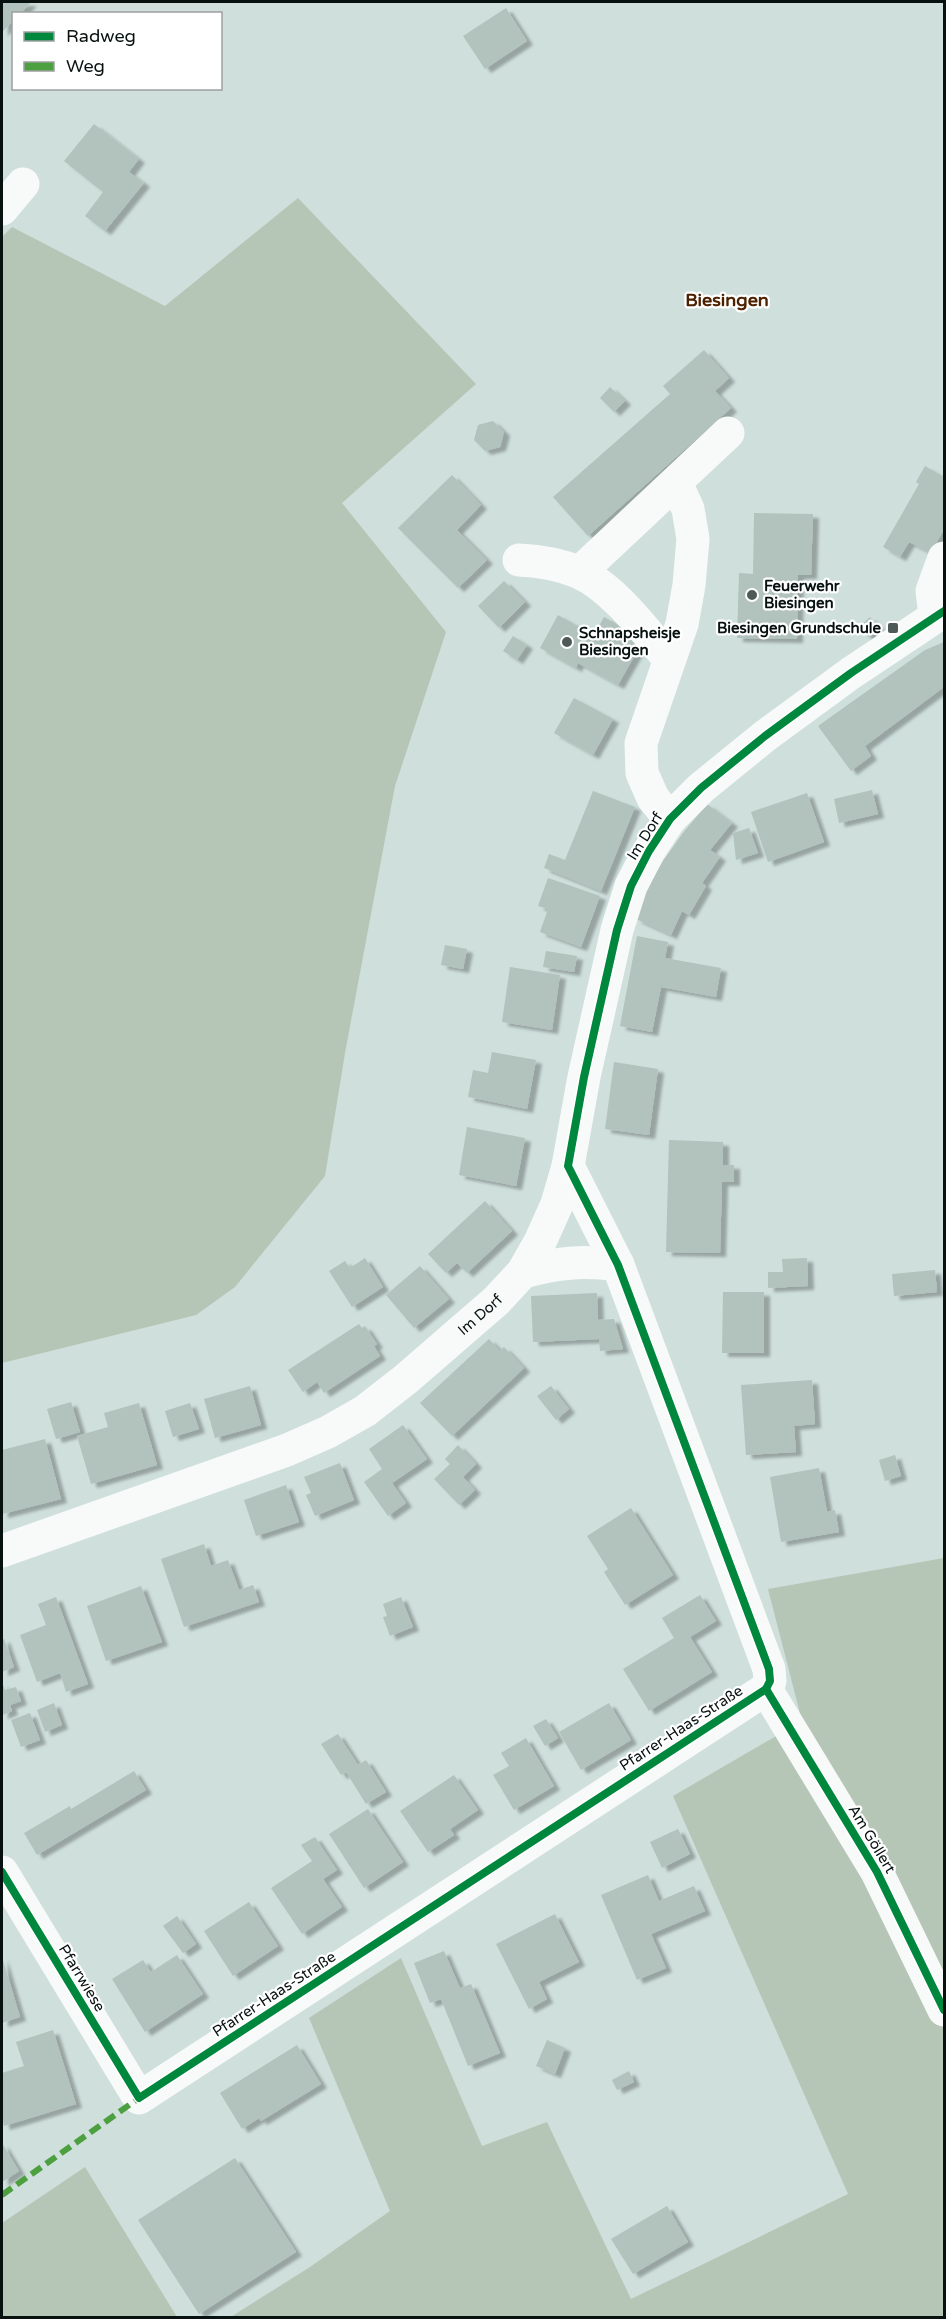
<svg xmlns="http://www.w3.org/2000/svg" width="946" height="2319" font-family="'Varela Round',sans-serif">
	<style>
		.green { fill: #b6c6b6 }
		.building { fill: #b2c2bc; filter: url(#shadow) }
		.lines { fill: none; stroke-linecap: round; stroke-linejoin: round }
		.minor { stroke: #f8fafa; stroke-width: 33 }
		.quiet { stroke: #4ca03f; stroke-width: 6; stroke-dasharray: 12 6; stroke-linecap: butt }
		.cycleway-casing { stroke: #fff; stroke-width: 11 }
		.cycleway { stroke: #00873e; stroke-width: 8 }
		.poi-dot { fill: #4d5a57; stroke: #fff; stroke-width: 2 }
		.labels { text-anchor: middle; dominant-baseline: central; stroke-width: 4.5; stroke-linejoin: round; paint-order: stroke }
		.poi-label { font-size: 15px; font-weight: bold; fill: #071210; stroke: #fff; text-anchor: start }
		.street-label { font-size: 15px; fill: #071210; stroke: #fff }
		.quarter-label { font-size: 18px; font-weight: bold; fill: #4d2100; stroke: #fff }
	</style>
	<defs>
		<filter id="shadow"><feDropShadow dx="6" dy="4" stdDeviation="1.5" flood-color="#0004"/></filter>
	</defs>
	<rect width="100%" height="100%" fill="#cedfdc"/>
	<g class="green">
		<path d="M 298,198 L 476,384 L 342,503 L 446,632 L 395,786 L 345,1053 L 325,1176 L 235,1287 L 196,1315 L 2,1363 L 2,237 L 12,227 L 165,306 Z"/>
		<path d="M 944,1558 L 944,2317 L 229,2318 L 310,2267 L 390,2211 L 309,2018 L 401,1958 L 482,2146 L 547,2122 L 631,2299 L 848,2194 L 673,1796 L 802,1721 L 768,1589 Z"/>
		<path d="M 85,2167 L 177,2317 L 2,2317 L 2,2223 Z"/>
	</g>
	<g class="building">
		<path d="M 2,2 L 31,2 L 20,14 L 14,14 L 14,20 L 2,32 Z"/>
		<path d="M 506,8 L 527,41 L 485,69 L 463,36 Z"/>
		<path d="M 94,124 L 139,159 L 129,172 L 144,183 L 105,231 L 85,216 L 103,192 L 64,161 Z"/>
		<path d="M 704,350 L 729,378 L 715,391 L 731,408 L 588,536 L 553,497 L 670,394 L 663,386 Z"/>
		<path d="M 610,387 L 625,401 L 614,412 L 600,398 Z"/>
		<path d="M 493,421 L 504,432 L 500,447 L 485,451 L 474,440 L 478,425 Z"/>
		<path d="M 925,466 L 944,477 L 944,529 L 931,553 L 909,542 L 900,557 L 883,547 L 919,484 L 916,482 Z"/>
		<path d="M 452,475 L 481,505 L 457,530 L 487,560 L 458,588 L 398,528 Z"/>
		<path d="M 754,513 L 813,514 L 811,575 L 798,575 L 797,639 L 737,638 L 739,573 L 753,574 Z"/>
		<path d="M 504,581 L 525,602 L 499,628 L 478,606 Z"/>
		<path d="M 558,615 L 594,635 L 604,617 L 644,639 L 618,685 L 578,663 L 576,668 L 540,648 Z"/>
		<path d="M 870,617 L 879,627 L 868,637 L 859,627 Z"/>
		<path d="M 513,636 L 527,645 L 517,660 L 503,651 Z"/>
		<path d="M 944,642 L 944,687 L 865,746 L 871,756 L 851,771 L 818,726 L 925,650 Z"/>
		<path d="M 574,698 L 613,719 L 593,755 L 554,733 Z"/>
		<path d="M 872,790 L 878,814 L 839,823 L 834,799 Z"/>
		<path d="M 593,791 L 635,807 L 601,891 L 544,868 L 549,854 L 565,860 Z"/>
		<path d="M 807,793 L 824,842 L 768,862 L 751,812 Z"/>
		<path d="M 707,804 L 732,823 L 710,850 L 720,857 L 702,883 L 706,886 L 689,915 L 682,911 L 671,935 L 636,919 L 646,890 L 663,861 L 683,833 Z"/>
		<path d="M 749,828 L 758,853 L 736,860 L 733,833 Z"/>
		<path d="M 548,878 L 600,896 L 581,947 L 540,932 L 548,909 L 538,906 Z"/>
		<path d="M 637,936 L 668,942 L 665,958 L 721,968 L 716,997 L 661,987 L 652,1032 L 620,1026 Z"/>
		<path d="M 445,945 L 467,949 L 463,969 L 441,965 Z"/>
		<path d="M 546,951 L 577,956 L 574,972 L 543,967 Z"/>
		<path d="M 510,967 L 560,975 L 552,1030 L 502,1022 Z"/>
		<path d="M 492,1052 L 536,1060 L 527,1109 L 468,1097 L 473,1070 L 488,1073 Z"/>
		<path d="M 614,1062 L 658,1069 L 649,1135 L 605,1129 Z"/>
		<path d="M 467,1127 L 525,1138 L 516,1186 L 459,1175 Z"/>
		<path d="M 669,1140 L 723,1142 L 723,1165 L 734,1165 L 734,1182 L 722,1182 L 720,1253 L 666,1252 Z"/>
		<path d="M 485,1201 L 512,1231 L 467,1273 L 457,1263 L 446,1273 L 428,1254 Z"/>
		<path d="M 365,1258 L 383,1287 L 352,1307 L 329,1271 L 345,1261 L 350,1268 Z"/>
		<path d="M 807,1258 L 808,1286 L 768,1288 L 768,1272 L 783,1272 L 782,1259 Z"/>
		<path d="M 420,1266 L 449,1299 L 414,1328 L 386,1295 Z"/>
		<path d="M 935,1270 L 937,1292 L 894,1296 L 892,1274 Z"/>
		<path d="M 723,1292 L 764,1292 L 764,1353 L 722,1353 Z"/>
		<path d="M 597,1293 L 598,1320 L 614,1319 L 623,1349 L 600,1351 L 599,1339 L 533,1342 L 531,1296 Z"/>
		<path d="M 359,1324 L 362,1328 L 365,1326 L 377,1344 L 374,1346 L 380,1356 L 324,1393 L 317,1382 L 303,1392 L 288,1370 Z"/>
		<path d="M 489,1339 L 500,1351 L 504,1347 L 524,1368 L 452,1436 L 420,1403 Z"/>
		<path d="M 812,1380 L 815,1424 L 794,1426 L 796,1452 L 746,1455 L 741,1385 Z"/>
		<path d="M 250,1386 L 261,1425 L 215,1438 L 204,1399 Z"/>
		<path d="M 551,1386 L 569,1409 L 556,1420 L 537,1396 Z"/>
		<path d="M 71,1402 L 80,1432 L 56,1439 L 47,1409 Z"/>
		<path d="M 139,1403 L 157,1465 L 91,1484 L 77,1436 L 108,1427 L 104,1413 Z"/>
		<path d="M 190,1403 L 199,1429 L 173,1437 L 165,1411 Z"/>
		<path d="M 403,1425 L 427,1459 L 392,1483 L 406,1503 L 388,1516 L 364,1482 L 382,1469 L 369,1449 Z"/>
		<path d="M 45,1439 L 61,1499 L 2,1514 L 2,1450 Z"/>
		<path d="M 458,1445 L 476,1464 L 463,1477 L 475,1490 L 459,1505 L 434,1479 L 450,1464 L 445,1459 Z"/>
		<path d="M 895,1455 L 901,1476 L 885,1481 L 879,1460 Z"/>
		<path d="M 340,1463 L 354,1500 L 315,1516 L 306,1495 L 311,1493 L 304,1477 Z"/>
		<path d="M 819,1468 L 827,1512 L 835,1510 L 839,1532 L 781,1542 L 770,1477 Z"/>
		<path d="M 286,1485 L 299,1522 L 256,1536 L 244,1500 Z"/>
		<path d="M 631,1508 L 673,1575 L 625,1605 L 604,1572 L 608,1569 L 587,1536 Z"/>
		<path d="M 204,1544 L 211,1566 L 228,1560 L 239,1590 L 253,1585 L 259,1602 L 184,1627 L 161,1559 Z"/>
		<path d="M 141,1586 L 162,1642 L 106,1661 L 87,1606 Z"/>
		<path d="M 700,1595 L 716,1621 L 690,1637 L 712,1672 L 649,1711 L 623,1669 L 674,1638 L 662,1618 Z"/>
		<path d="M 56,1597 L 88,1684 L 66,1692 L 60,1673 L 37,1682 L 20,1635 L 46,1625 L 38,1604 Z"/>
		<path d="M 401,1597 L 413,1627 L 390,1636 L 383,1617 L 387,1616 L 383,1604 Z"/>
		<path d="M 2,1639 L 4,1639 L 14,1667 L 2,1672 Z"/>
		<path d="M 2,1682 L 5,1690 L 16,1687 L 21,1701 L 10,1705 L 12,1711 L 2,1715 Z"/>
		<path d="M 54,1703 L 62,1725 L 45,1732 L 37,1710 Z"/>
		<path d="M 609,1703 L 631,1740 L 581,1770 L 559,1732 Z"/>
		<path d="M 30,1713 L 40,1740 L 21,1747 L 11,1720 Z"/>
		<path d="M 546,1719 L 558,1738 L 545,1746 L 533,1726 Z"/>
		<path d="M 338,1734 L 358,1765 L 366,1760 L 386,1792 L 366,1804 L 346,1772 L 341,1775 L 321,1744 Z"/>
		<path d="M 526,1738 L 554,1786 L 514,1810 L 493,1775 L 509,1766 L 501,1753 Z"/>
		<path d="M 134,1771 L 146,1790 L 37,1855 L 24,1833 L 70,1806 L 71,1809 Z"/>
		<path d="M 454,1775 L 478,1810 L 450,1829 L 454,1835 L 428,1852 L 400,1811 Z"/>
		<path d="M 368,1809 L 403,1862 L 364,1888 L 329,1834 Z"/>
		<path d="M 678,1829 L 690,1854 L 662,1868 L 650,1842 Z"/>
		<path d="M 315,1837 L 337,1870 L 323,1879 L 342,1907 L 302,1934 L 271,1888 L 312,1861 L 301,1845 Z"/>
		<path d="M 648,1875 L 659,1901 L 694,1886 L 705,1911 L 651,1934 L 666,1968 L 637,1980 L 601,1895 Z"/>
		<path d="M 249,1902 L 278,1946 L 233,1976 L 204,1931 Z"/>
		<path d="M 555,1914 L 579,1962 L 539,1982 L 547,1999 L 529,2009 L 496,1944 Z"/>
		<path d="M 177,1916 L 196,1944 L 183,1953 L 163,1926 Z"/>
		<path d="M 444,1951 L 460,1988 L 471,1984 L 500,2053 L 468,2066 L 441,1999 L 430,2003 L 414,1963 Z"/>
		<path d="M 177,1955 L 203,1994 L 145,2032 L 112,1979 L 143,1960 L 151,1972 Z"/>
		<path d="M 2,1957 L 20,2017 L 2,2023 Z"/>
		<path d="M 53,2030 L 76,2104 L 4,2126 L 2,2118 L 2,2073 L 24,2066 L 16,2042 Z"/>
		<path d="M 547,2040 L 565,2048 L 555,2074 L 536,2066 Z"/>
		<path d="M 297,2045 L 321,2084 L 261,2121 L 259,2118 L 242,2129 L 220,2093 Z"/>
		<path d="M 629,2071 L 634,2082 L 617,2090 L 612,2080 Z"/>
		<path d="M 2,2143 L 19,2171 L 2,2182 Z"/>
		<path d="M 235,2158 L 296,2252 L 199,2314 L 138,2220 Z"/>
		<path d="M 667,2206 L 688,2242 L 633,2274 L 611,2239 Z"/>
	</g>
	<g class="lines">
		<g class="minor">
			<path d="M 2,209 L 23,184"/>
			<path d="M 519,560 C 539,561 559,564 578,572 C 613,587 645,631 669,659"/>
			<path d="M 580,572 L 728,433"/>
			<path d="M 935,615 L 932,591 L 944,558"/>
			<path d="M 670,819 L 653,798 L 642,773 L 641,743 L 682,624 L 689,585 L 693,539 L 688,509 L 676,483"/>
			<path d="M 523,1272 C 557,1263 582,1260 618,1265"/>
			<path id="s1" d="M 2,1551 L 287,1450 L 328,1432 L 365,1411 L 406,1379 L 496,1301 L 523,1272 L 540,1242 L 557,1204 L 568,1166 L 584,1077 L 617,930 L 631,886 L 649,851 L 670,819 L 701,788 L 765,736 L 851,673 L 944,611"/>
			<path d="M 766,1689 L 877,1872 L 944,2010"/>
			<path d="M 2,1872 L 139,2098 L 766,1689 L 770,1681 L 769,1669 L 618,1265 L 568,1166"/>
		</g>
		<path class="quiet" d="M 2,2195 L 139,2098"/>
		<g class="cycleway-casing">
			<g id="cycleway">
				<path d="M 766,1689 L 877,1872 L 944,2010"/>
				<path d="M 2,1872 L 139,2098 L 766,1689 L 770,1681 L 769,1669 L 618,1265 L 568,1166 L 584,1077 L 617,930 L 631,886 L 649,851 L 670,819 L 701,788 L 765,736 L 851,673 L 944,611"/>
			</g>
		</g>
		<use href="#cycleway" class="cycleway"/>
	</g>
	<g class="poi-dot">
		<circle cx="752" cy="595" r="6"/>
		<rect x="887" y="622" width="12" height="12" rx="3"/>
		<circle cx="567" cy="642" r="6"/>
	</g>
	<g class="labels">
		<g class="poi-label">
			<text x="764" y="586">Feuerwehr<tspan x="764" dy="17">Biesingen</tspan></text>
			<text x="881" y="628" text-anchor="end">Biesingen Grundschule</text>
			<text x="579" y="633">Schnapsheisje<tspan x="579" dy="17">Biesingen</tspan></text>
		</g>
		<g class="street-label">
			<text transform="translate(645 836) rotate(-58)">Im Dorf</text>
			<text stroke="none"><textPath href="#s1" startOffset="540">Im Dorf</textPath></text>
			<text transform="translate(681 1728) rotate(-33)">Pfarrer-Haas-Straße</text>
			<text transform="translate(872 1839) rotate(59)">Am Göllert</text>
			<text transform="translate(82 1978) rotate(59)">Pfarrwiese</text>
			<text transform="translate(274 1994) rotate(-33)">Pfarrer-Haas-Straße</text>
		</g>
		<g class="quarter-label">
			<text x="727" y="300">Biesingen</text>
		</g>
	</g>
	<rect width="946" height="2319" fill="none" stroke="#071210" stroke-width="6"/>
	<rect x="12" y="12" width="210" height="78" fill="#ffffff" stroke="#9ca09f" stroke-width="1.5"/>
	<rect x="24" y="32" width="30" height="9" fill="#00873e" stroke="#9ca09f" stroke-width="1.5"/>
	<text x="66" y="42" font-size="18" fill="#071210">Radweg</text>
	<rect x="24" y="62" width="30" height="9" fill="#4ca03f" stroke="#9ca09f" stroke-width="1.5"/>
	<text x="66" y="72" font-size="18" fill="#071210">Weg</text>
</svg>
